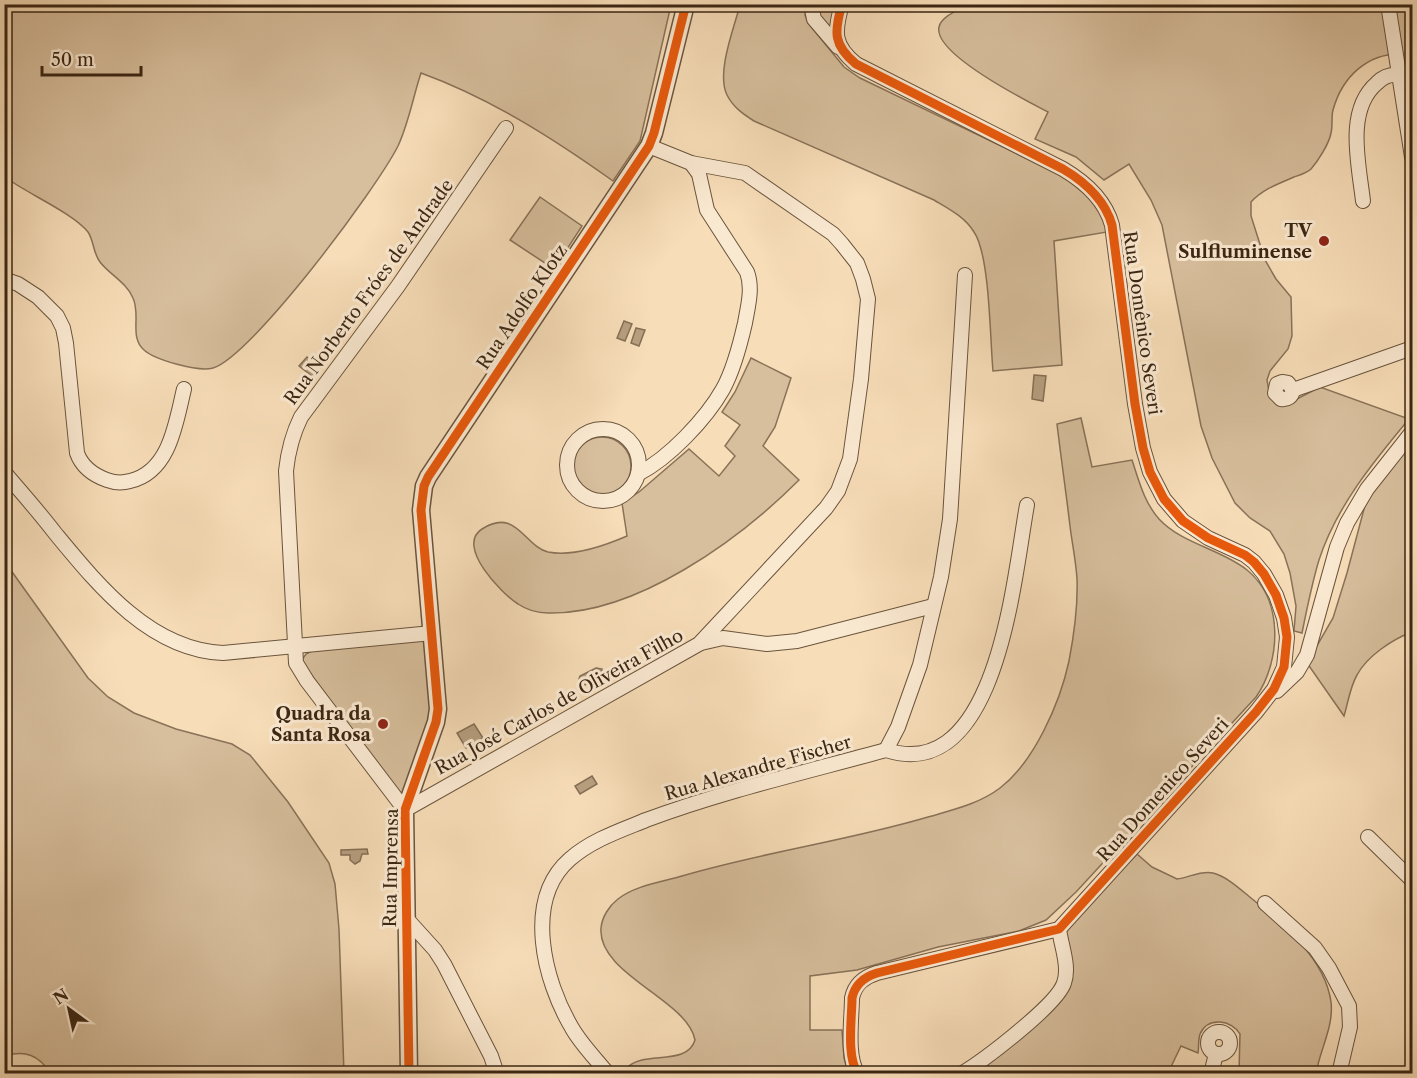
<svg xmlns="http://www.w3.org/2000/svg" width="1417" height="1078" font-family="'Libre Caslon Text',serif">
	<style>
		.green { fill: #d7be9c; stroke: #897258; stroke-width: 1.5 }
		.water { fill: #b79f80; stroke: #856f54; stroke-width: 1.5 }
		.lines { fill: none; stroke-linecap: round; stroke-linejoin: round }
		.minor-casing { stroke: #6a543c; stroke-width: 16 }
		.tertiary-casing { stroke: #6a543c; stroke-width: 19 }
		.minor { stroke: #fae9d1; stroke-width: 14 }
		.tertiary { stroke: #fae9d1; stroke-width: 16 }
		.cycleway-casing { stroke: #fae9d1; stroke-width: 13 }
		.cycleway { stroke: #e8590c; stroke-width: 9 }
		.poi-dot { fill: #8f2418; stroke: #fae9d1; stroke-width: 2 }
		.labels { text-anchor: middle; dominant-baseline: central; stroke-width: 6; stroke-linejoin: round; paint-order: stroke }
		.poi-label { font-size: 18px; font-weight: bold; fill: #3b2613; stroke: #fae9d1; text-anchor: end }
		.street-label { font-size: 18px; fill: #3b2613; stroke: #fae9d1 }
	</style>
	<rect width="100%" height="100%" fill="#f7ddb8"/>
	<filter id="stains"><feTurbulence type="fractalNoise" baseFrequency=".00333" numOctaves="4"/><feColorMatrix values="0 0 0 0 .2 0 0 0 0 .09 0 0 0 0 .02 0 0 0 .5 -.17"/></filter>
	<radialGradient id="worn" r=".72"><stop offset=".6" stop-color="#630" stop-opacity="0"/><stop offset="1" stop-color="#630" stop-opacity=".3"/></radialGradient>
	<g class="green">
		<path d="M 5,4 L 671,4 L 671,5 L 640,141 L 613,181 C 554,139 490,98 421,73 C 413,97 409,122 398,146 C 377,188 252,356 213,368 C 198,372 155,360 144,350 C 129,337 141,315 133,298 C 127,283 109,274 100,262 C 93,253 94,241 88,232 C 73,213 26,193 5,177 Z"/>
		<path d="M 740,5 L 807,5 L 805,15 L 808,23 L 844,67 L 860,78 L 1063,176 L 1091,197 L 1105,221 L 1107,232 L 1054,241 L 1062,365 L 993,371 C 990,340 990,255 974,232 C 965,217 949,209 934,200 L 754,121 C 743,114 733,107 727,95 C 716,73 734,28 740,5 Z"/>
		<path d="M 815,5 L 836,5 L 831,33 L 815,15 Z"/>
		<path d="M 967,5 L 1412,5 L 1412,96 L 1408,78 L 1401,73 L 1403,54 C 1368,52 1342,77 1333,110 C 1331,117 1333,125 1331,133 C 1329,144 1318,161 1311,169 C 1307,173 1300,175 1294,177 C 1278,184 1263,189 1251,202 L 1251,216 L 1265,260 L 1276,279 L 1291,297 L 1292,336 L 1288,349 L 1270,371 L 1267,380 L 1270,397 L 1277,404 L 1295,400 L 1320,387 L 1409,419 C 1374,461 1336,507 1319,560 C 1312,583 1307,608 1302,633 L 1294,631 L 1296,606 L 1290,573 L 1284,554 L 1270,531 L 1250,518 L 1235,503 L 1212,458 L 1201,426 L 1162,225 L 1151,200 L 1129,164 L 1104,180 L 1076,157 L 1035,139 L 1048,112 C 1027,101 933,54 939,27 C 941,17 958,10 967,5 Z"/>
		<path d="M 540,197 L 582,226 L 554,269 L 510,240 Z"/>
		<path d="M 751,358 L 791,378 L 775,427 L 763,446 L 799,480 C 739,540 636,615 548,613 C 537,613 527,610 518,604 C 502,594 455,546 482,529 C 516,507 524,546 548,552 C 574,557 604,546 627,536 L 622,503 L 639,492 L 689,449 L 719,476 L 735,456 L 725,446 L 740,425 L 722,412 L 735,392 Z"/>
		<path d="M 1081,418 L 1092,467 L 1132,460 C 1139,481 1144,502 1159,519 C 1182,544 1221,549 1247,570 C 1284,600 1281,661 1256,697 L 1076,892 L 1046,920 L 1019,931 L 938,947 L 857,970 L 810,976 L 810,1030 L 842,1030 L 844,1058 L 848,1073 L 627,1073 L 627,1068 C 643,1050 687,1067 695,1040 C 688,1000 597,974 601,928 C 602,917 609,906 618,899 C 634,886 661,882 682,876 C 763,852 847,841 928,817 C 952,810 979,804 1000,788 C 1034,762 1060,703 1069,661 C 1074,635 1078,606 1077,579 C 1076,561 1072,543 1070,526 C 1066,492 1061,458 1057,424 Z"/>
		<circle cx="602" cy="466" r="29"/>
		<path d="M 1403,451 L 1412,461 L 1412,632 C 1393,639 1367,656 1357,675 C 1350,687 1348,703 1344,716 L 1307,663 L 1333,618 L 1347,573 L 1368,494 Z"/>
		<path d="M 5,562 L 88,678 L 108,697 L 134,713 L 176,729 L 232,744 L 250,755 L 288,802 L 329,863 L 335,884 L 339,929 L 344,1073 L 50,1073 C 39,1055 25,1050 5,1056 Z"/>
		<path d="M 420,640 L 425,642 L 434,717 L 403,794 L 401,795 L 301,661 L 306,654 L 312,651 Z"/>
		<path d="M 1137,854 L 1152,867 L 1177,879 C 1188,878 1201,870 1213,873 C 1226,876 1240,889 1251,898 C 1283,924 1325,958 1331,1002 C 1334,1026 1320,1050 1316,1073 L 1239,1073 L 1240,1034 C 1232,1020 1208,1016 1200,1034 C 1198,1040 1199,1047 1198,1053 L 1181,1046 L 1168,1073 L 967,1074 L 1057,1000 L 1063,931 Z"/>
	</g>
	<g class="water">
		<path d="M 624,321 L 632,324 L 625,341 L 617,338 Z"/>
		<path d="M 636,328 L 645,330 L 639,346 L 631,343 Z"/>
		<path d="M 307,357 L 320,368 L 313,377 L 299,366 Z"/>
		<path d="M 1034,375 L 1046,376 L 1043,401 L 1032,399 Z"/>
		<path d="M 596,668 L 602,669 L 601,675 L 585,685 L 581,684 L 579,679 L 580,676 Z"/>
		<path d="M 474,724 L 483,738 L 466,748 L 457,733 Z"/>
		<path d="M 592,776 L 597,784 L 580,794 L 575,786 Z"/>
		<path d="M 367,849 L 368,854 L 362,854 L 360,861 L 355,864 L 350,860 L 350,855 L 341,855 L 341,850 Z"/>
	</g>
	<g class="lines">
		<g class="minor-casing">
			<g id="minor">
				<path d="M 811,4 L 814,19 L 838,47"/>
				<path d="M 842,4 C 834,32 833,45 856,64 L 1063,169 C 1085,182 1105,200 1112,225 L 1135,404 L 1143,448 L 1150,472 L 1164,499 L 1183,521 L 1208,538 L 1245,555 L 1254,562 L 1264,574 L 1276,595 L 1284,618 L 1287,637 L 1284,667 L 1274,689 L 1256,712 L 1059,929 L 877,973 C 864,977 855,984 852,998 C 852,1018 846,1057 858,1074"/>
				<path d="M 1388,4 L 1412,157"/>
				<path d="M 506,128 L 398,286 L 301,417 C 292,435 288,452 286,471 L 296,663 L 307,681 L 405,810 L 699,644 L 826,508 L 838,491 L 850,459 L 861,379 L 868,299 L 863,279 L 857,263 L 842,244 L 833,234 L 745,173 L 691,163 L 649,146"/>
				<path d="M 1363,201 C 1359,165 1345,110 1377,83 C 1383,77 1390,74 1398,75"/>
				<path d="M 4,279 L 18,284 L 38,297 L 57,316 L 63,328 L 66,343 L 77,453 C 82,467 93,475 107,480 C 115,483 123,483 130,481 C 170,472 176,422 184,389"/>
				<path d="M 1293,390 L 1288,383 L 1282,382 L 1277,384 L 1275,393 L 1281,399 C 1287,400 1292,397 1293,390 L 1412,348"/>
				<circle cx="603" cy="465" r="36"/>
				<path d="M 4,472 C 21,492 39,512 55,533 C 98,585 150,650 223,653 L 432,633"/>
				<path d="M 638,474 C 669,458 706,419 723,389 C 734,369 740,345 745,323 C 748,306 753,288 747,272 L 707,210 L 699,174 L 691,163"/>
				<path d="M 701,643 L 723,638 L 767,644 L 797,641 L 933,606"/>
				<path d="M 1277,691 L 1297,672 L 1307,655 L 1337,547 L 1347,523 L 1367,489 L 1412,432"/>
				<path d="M 886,750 L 898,727 L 920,665 L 941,577 L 950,519 L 965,275"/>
				<path d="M 1368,837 L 1412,880"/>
				<path d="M 1265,903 L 1315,948 L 1329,968 L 1349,1006 L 1350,1027 L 1339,1074"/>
				<path d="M 406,918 L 435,950 L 444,964 L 491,1056 L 497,1074"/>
				<circle cx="1219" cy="1043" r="11"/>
				<path d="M 608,1074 C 596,1059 581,1044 572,1028 C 544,981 523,900 570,859 C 592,840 619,831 646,820 C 724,791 806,772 886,750 C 998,786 1014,575 1027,505"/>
				<path d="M 961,1074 C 983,1061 1057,1005 1064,983 C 1070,967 1061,945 1059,929"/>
				<path d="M 1211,1074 L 1216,1054"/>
			</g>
		</g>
		<g class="tertiary-casing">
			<path id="tertiary" d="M 409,1074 L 405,810 L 436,722 L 438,709 L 421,510 L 424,486 L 428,477 L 649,146 L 654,133 L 686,4"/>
		</g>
		<use href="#minor" class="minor"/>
		<use href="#tertiary" class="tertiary"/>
		<g class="cycleway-casing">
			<g id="cycleway">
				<path d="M 842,4 C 834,32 833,45 856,64 L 1063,169 C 1085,182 1105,200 1112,225 L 1135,404 L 1143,448 L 1150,472 L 1164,499 L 1183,521 L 1208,538 L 1245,555 L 1254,562 L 1264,574 L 1276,595 L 1284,618 L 1287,637 L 1284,667 L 1274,689 L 1256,712 L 1059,929 L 877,973 C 864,977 855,984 852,998 C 852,1018 846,1057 858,1074"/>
				<path d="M 409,1074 L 405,810 L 436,722 L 438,709 L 421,510 L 424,486 L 428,477 L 649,146 L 654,133 L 686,4"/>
			</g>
		</g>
		<use href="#cycleway" class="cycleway"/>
	</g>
	<g class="poi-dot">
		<circle cx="1324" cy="241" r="6"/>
		<circle cx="383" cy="724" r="6"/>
	</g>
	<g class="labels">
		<g class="poi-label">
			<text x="1312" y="231">TV<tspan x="1312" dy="21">Sulfluminense</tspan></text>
			<text x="371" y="714">Quadra da<tspan x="371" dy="21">Santa Rosa</tspan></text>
		</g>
		<g class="street-label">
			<text transform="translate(369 292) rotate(-54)">Rua Norberto Fróes de Andrade</text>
			<text transform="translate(522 307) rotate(-56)">Rua Adolfo Klotz</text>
			<text transform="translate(1142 323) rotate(82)">Rua Domênico Severi</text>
			<text transform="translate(559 702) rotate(-29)">Rua José Carlos de Oliveira Filho</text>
			<text transform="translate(758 768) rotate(-16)">Rua Alexandre Fischer</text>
			<text transform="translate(1163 790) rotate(-48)">Rua Domenico Severi</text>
			<text transform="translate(391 868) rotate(-89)">Rua Imprensa</text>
		</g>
	</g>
	<rect width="1417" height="1078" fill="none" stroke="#f7ddb8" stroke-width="24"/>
	<rect x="6" y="6" width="1405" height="1066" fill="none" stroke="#3b2613" stroke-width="3"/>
	<rect x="12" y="12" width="1393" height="1054" fill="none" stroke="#3b2613" stroke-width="1.5"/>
	<g transform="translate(69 1009) rotate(327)" stroke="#fae9d1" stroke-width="4.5" paint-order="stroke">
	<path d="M0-4.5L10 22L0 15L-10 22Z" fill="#3b2613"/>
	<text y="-9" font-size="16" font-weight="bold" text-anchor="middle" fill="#3b2613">N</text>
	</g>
	<path d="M42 66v9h99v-9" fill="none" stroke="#3b2613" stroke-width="3"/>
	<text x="51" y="66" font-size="18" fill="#3b2613" stroke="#fae9d1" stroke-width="4.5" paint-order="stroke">50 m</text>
	<rect width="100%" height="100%" filter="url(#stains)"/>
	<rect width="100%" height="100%" fill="url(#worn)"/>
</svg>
